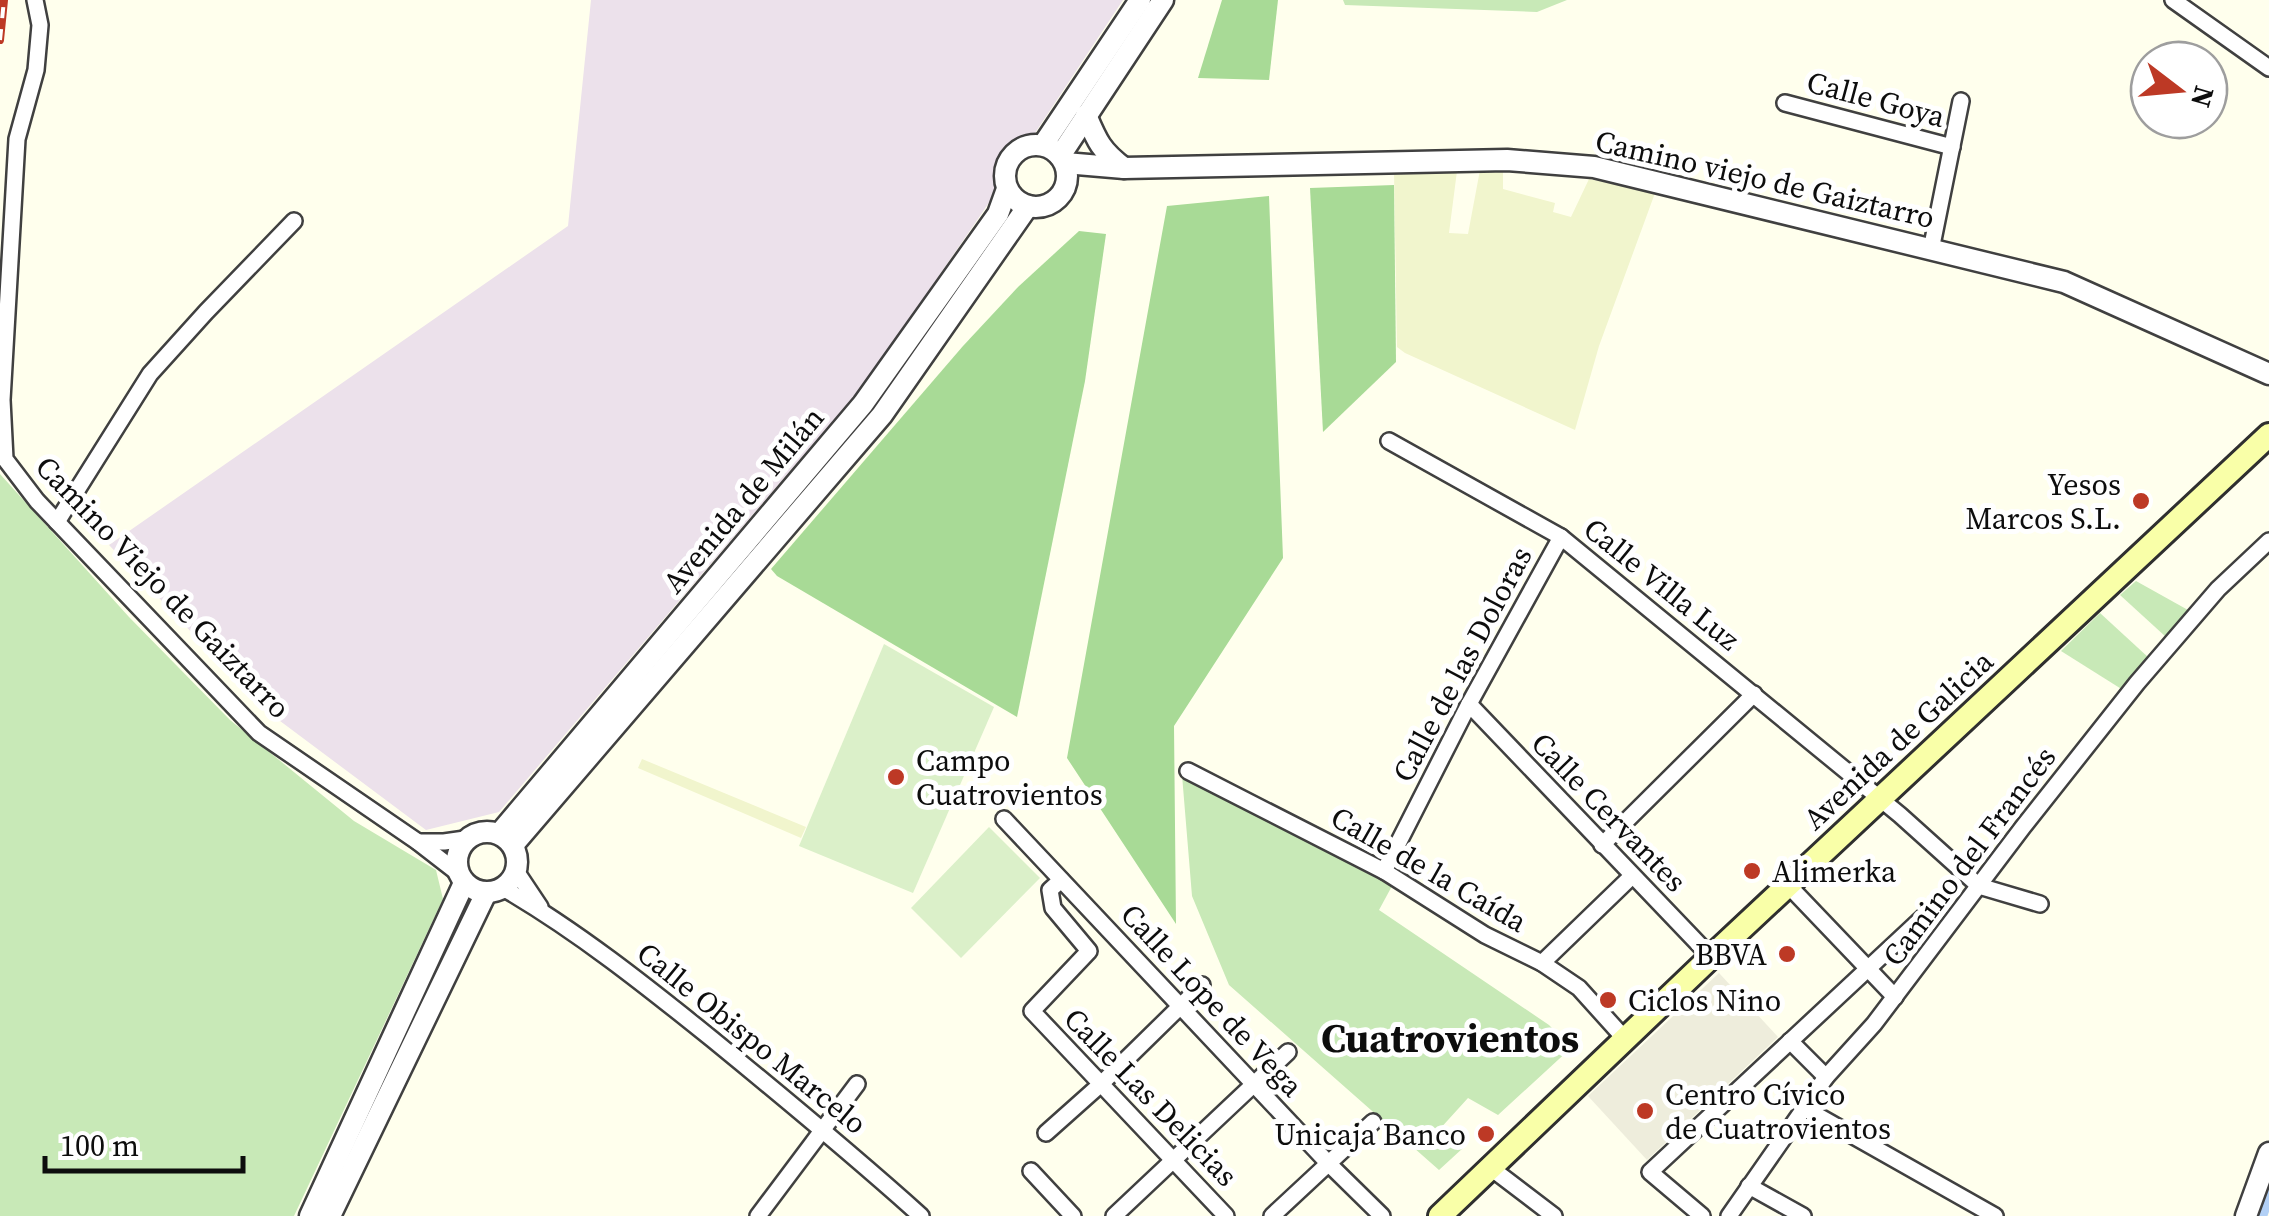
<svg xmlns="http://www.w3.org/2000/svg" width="2269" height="1216" font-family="'Source Serif 4',serif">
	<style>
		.industrial { fill: #ece1eb }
		.farmland { fill: #f1f5cd }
		.green { fill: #c8e9b7 }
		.forest { fill: #a8da96 }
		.pitch { fill: #dbf0c9 }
		.plaza { fill: #eeeddc }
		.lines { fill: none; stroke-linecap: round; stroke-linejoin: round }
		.canal { stroke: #b2d0f6; stroke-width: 14 }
		.minor-casing { stroke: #404040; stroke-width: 20 }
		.tertiary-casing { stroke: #404040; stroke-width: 25 }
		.secondary-casing { stroke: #2f2f2f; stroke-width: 28 }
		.minor { stroke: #fff; stroke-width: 15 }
		.tertiary { stroke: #fff; stroke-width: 20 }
		.secondary { stroke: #f9ffa8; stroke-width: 22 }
		.rail-casing { stroke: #bd3925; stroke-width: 8 }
		.rail { stroke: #fff; stroke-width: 4; stroke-dasharray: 11; stroke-linecap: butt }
		.poi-dot { fill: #bd3925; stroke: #fff; stroke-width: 4 }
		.labels { text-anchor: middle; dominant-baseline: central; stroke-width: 10; stroke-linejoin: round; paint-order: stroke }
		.street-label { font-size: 30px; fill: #0d0d0d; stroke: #fff }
		.poi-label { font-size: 30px; fill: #0d0d0d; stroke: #fff; text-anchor: start }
		.district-label { font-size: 40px; font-weight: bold; fill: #0d0d0d; stroke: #fff }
	</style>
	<rect width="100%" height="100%" fill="#ffffed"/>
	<path class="industrial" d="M 591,0 L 1123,0 L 982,213 L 866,382 L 499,812 L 426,830 L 264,709 L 109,545 L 568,226 Z"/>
	<g class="farmland">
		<path d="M 1480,170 L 1503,170 L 1503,189 L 1555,203 L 1553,212 L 1571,217 L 1589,179 L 1655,193 L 1599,346 L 1575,430 L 1405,353 L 1397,347 L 1394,172 L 1457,171 L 1449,233 L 1468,234 Z"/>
		<path d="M 642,759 L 806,827 L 801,838 L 638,768 Z"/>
	</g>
	<g class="green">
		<path d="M 1343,0 L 1567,0 L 1537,12 L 1345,5 Z"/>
		<path d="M 0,474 L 129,617 L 230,720 L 354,821 L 436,870 L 443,899 L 294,1216 L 0,1216 Z"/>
		<path d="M 2136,581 L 2188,610 L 2166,637 L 2120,595 Z"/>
		<path d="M 2100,613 L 2149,658 L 2123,690 L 2061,651 Z"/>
		<path d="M 1182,775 L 1392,886 L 1379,910 L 1549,1025 L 1571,1048 L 1498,1115 L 1468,1098 L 1438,1131 L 1463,1148 L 1439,1170 L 1229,985 L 1192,896 Z"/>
	</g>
	<g class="forest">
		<path d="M 1222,0 L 1278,0 L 1269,80 L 1198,78 Z"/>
		<path d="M 1394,185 L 1396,362 L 1323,432 L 1310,188 Z"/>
		<path d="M 1269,196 L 1283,558 L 1174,726 L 1176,924 L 1067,758 L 1167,206 Z"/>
		<path d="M 1079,231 L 1106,234 L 1085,381 L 1017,717 L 777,576 L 771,569 L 963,346 L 1018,287 Z"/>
	</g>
	<g class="pitch">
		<path d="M 884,644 L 994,707 L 913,893 L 799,846 Z"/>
		<path d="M 989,827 L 1040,878 L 961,958 L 911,908 Z"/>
	</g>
	<path class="plaza" d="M 1719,973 L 1778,1037 L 1647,1160 L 1588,1096 Z"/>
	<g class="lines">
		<path class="canal" d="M 2260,1216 L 2269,1191"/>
		<g class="minor-casing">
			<g id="minor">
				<path d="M 35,0 L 40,25 L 36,70 L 17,139 L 2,400 L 5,459 L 37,501 L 259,733 L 418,842 L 458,873"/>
				<path d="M 2173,0 L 2269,68"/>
				<path d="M 1785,103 L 1952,147"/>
				<path d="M 1931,250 L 1961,101"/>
				<path d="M 1389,441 L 1561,537 L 1900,815 L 1979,886 L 2040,904"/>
				<path d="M 57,522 L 150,374 L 206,312 L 294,221"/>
				<path d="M 1469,704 L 1711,957"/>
				<path d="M 1188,771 L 1384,871 L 1485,935 L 1542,963 L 1579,988 L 1625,1039"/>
				<path d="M 1004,819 L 1329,1164 L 1382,1216"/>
				<path d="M 418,842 L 444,842 L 465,839"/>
				<path d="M 1602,845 L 1754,694"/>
				<path d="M 516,871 L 540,907"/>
				<path d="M 1384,871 L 1469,704 L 1561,537"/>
				<path d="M 1061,880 L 1050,890 L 1053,908 L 1089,951 L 1032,1011 L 1226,1216"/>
				<path d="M 1788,885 L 1895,997"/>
				<path d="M 503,888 C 577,931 645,985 712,1039 C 783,1097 853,1155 921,1216"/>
				<path d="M 1542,963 L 1632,876"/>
				<path d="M 1790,1041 L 1826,1077"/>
				<path d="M 1804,1108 L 1995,1216"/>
				<path d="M 1046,1133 L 1101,1084 L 1202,985"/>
				<path d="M 1491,1168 L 1554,1216"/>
				<path d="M 1031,1171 L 1073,1216"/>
				<path d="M 1749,1186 L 1803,1216"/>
				<path d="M 758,1216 L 857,1084"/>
				<path d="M 1114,1216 L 1288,1052"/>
				<path d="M 1272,1216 L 1373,1122"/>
				<path d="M 1702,1216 L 1650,1172 L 1933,908"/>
				<path d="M 1729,1216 L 1826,1077 L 1874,1024 L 2023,827 L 2137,683 L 2218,589 L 2269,541"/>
			</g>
		</g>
		<g class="tertiary-casing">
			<g id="tertiary">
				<path d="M 1086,115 C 1097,141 1101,151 1124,168"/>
				<circle cx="1036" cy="176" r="31"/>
				<path d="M 1043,145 L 1140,0"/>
				<path d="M 1060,156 L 1163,0"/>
				<path d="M 1065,163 L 1124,168 L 1507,160 L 1594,167 L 2064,282 L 2269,374"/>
				<circle cx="487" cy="862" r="30"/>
				<path d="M 500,833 L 863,404 L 998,214 L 1007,189"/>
				<path d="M 513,845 L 882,415 L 1028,206"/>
				<path d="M 310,1216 L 464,883"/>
				<path d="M 330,1216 L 486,893"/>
				<path d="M 2246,1216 L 2269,1153"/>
			</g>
		</g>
		<g class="secondary-casing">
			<path id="secondary" d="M 1440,1216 L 1711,957 L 2269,435"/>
		</g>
		<use href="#minor" class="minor"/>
		<use href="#tertiary" class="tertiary"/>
		<use href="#secondary" class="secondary"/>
		<g class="rail-casing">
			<path id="rail" d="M 0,40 L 4,0"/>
		</g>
		<use href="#rail" class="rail"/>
	</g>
	<g class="poi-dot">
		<circle cx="2141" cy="501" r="10"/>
		<circle cx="896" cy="777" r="10"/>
		<circle cx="1752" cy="871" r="10"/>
		<circle cx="1787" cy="954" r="10"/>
		<circle cx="1608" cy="1000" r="10"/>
		<circle cx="1645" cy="1111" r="10"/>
		<circle cx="1486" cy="1134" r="10"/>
	</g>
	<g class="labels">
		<g class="street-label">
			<text transform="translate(1876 99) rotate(15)">Calle Goya</text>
			<text transform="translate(1765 179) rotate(13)">Camino viejo de Gaiztarro</text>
			<text transform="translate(743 500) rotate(-50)">Avenida de Milán</text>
			<text transform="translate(1662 584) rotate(39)">Calle Villa Luz</text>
			<text transform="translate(163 587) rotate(46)">Camino Viejo de Gaiztarro</text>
			<text transform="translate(1462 664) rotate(-62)">Calle de las Doloras</text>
			<text transform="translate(1898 740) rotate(-43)">Avenida de Galicia</text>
			<text transform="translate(1609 812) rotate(46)">Calle Cervantes</text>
			<text transform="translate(1969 856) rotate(-53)">Camino del Francés</text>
			<text transform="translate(1429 869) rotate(30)">Calle de la Caída</text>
			<text transform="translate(1212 1000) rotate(47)">Calle Lope de Vega</text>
			<text transform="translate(752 1038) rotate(39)">Calle Obispo Marcelo</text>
			<text transform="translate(1151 1097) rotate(46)">Calle Las Delicias</text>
		</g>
		<g class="poi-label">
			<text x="2121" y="484" text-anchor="end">Yesos<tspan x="2121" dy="34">Marcos S.L.</tspan></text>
			<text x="916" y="760">Campo<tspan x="916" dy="34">Cuatrovientos</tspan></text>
			<text x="1772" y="871">Alimerka</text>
			<text x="1767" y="954" text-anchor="end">BBVA</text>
			<text x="1628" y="1000">Ciclos Nino</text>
			<text x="1665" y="1094">Centro Cívico<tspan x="1665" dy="34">de Cuatrovientos</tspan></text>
			<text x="1466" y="1134" text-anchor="end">Unicaja Banco</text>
		</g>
		<g class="district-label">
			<text x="1450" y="1038">Cuatrovientos</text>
		</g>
	</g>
	<g transform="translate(2179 90) rotate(106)"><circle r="48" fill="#ffffff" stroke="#9e9e9e" stroke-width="2.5"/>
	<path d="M0-8L18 38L0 25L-18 38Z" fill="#bd3925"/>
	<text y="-15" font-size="28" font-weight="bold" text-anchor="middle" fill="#0d0d0d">N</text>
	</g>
	<path d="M45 1156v15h198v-15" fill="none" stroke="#0d0d0d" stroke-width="5"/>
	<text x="60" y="1156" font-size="30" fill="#0d0d0d" stroke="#ffffff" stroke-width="8" paint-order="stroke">100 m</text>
</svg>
